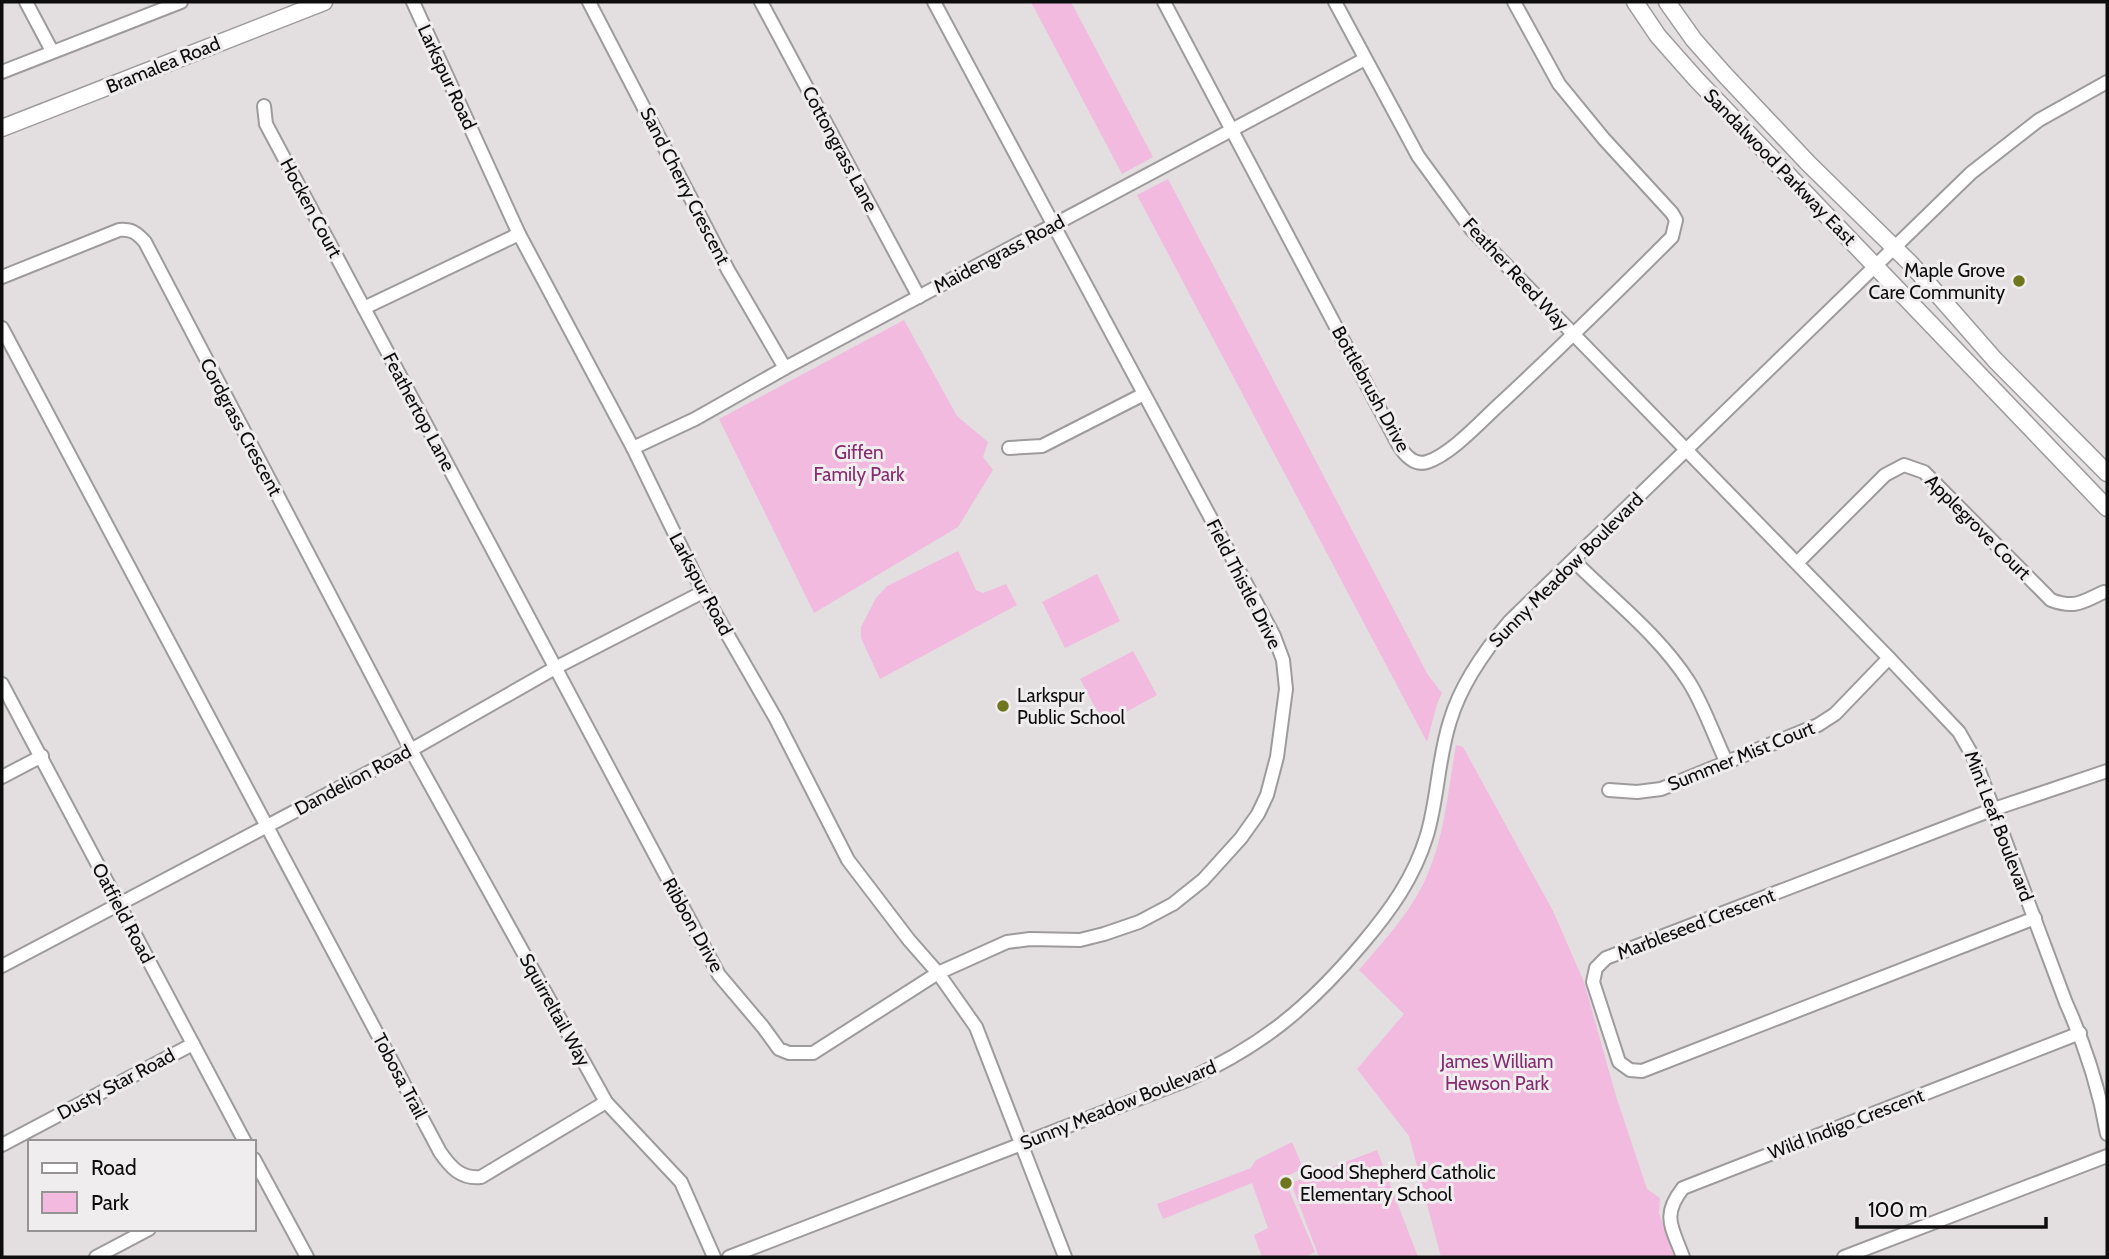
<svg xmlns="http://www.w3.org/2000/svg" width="2109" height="1259" font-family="Cabin,sans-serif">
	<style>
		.green { fill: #f1bade }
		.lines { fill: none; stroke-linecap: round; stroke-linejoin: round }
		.minor-casing { stroke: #9e9b9d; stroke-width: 16 }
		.major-casing { stroke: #9e9b9d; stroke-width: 19 }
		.minor { stroke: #fff; stroke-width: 12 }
		.major { stroke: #fff; stroke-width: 16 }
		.poi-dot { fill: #70761e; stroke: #f0edef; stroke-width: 2.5 }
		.labels { text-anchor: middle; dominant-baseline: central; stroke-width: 6; stroke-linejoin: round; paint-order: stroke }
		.street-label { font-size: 19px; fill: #0e0d0e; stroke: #f0edef }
		.poi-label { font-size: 19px; fill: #0e0d0e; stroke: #f0edef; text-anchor: start }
		.park-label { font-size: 19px; fill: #852c6f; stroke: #f0edef }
	</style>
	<rect width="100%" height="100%" fill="#e3dfe1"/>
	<g class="green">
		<path d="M 1031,2 L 1071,2 L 1153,157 L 1122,174 Z"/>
		<path d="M 1168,179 L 1428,675 L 1442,693 L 1437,704 L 1427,742 L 1137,195 Z"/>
		<path d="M 904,320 L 957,416 L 988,442 L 983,457 L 993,470 L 958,527 L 814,613 L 719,419 Z"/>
		<path d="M 958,551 L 976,590 L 983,593 L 1006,584 L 1017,605 L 880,679 L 861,638 L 861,627 L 876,598 L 887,586 Z"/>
		<path d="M 1097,574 L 1120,621 L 1065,648 L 1042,602 Z"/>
		<path d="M 1133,651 L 1157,695 L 1104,724 L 1080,679 Z"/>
		<path d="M 1456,745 L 1463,747 L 1553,911 L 1584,982 L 1616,1096 L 1647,1189 L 1660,1198 L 1659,1213 L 1674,1257 L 1441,1257 L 1409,1136 L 1357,1069 L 1404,1014 L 1359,970 C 1383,942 1411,912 1426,878 C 1445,836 1448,790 1456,745 Z"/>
		<path d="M 1292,1142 L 1303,1168 L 1284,1178 L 1315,1252 L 1305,1257 L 1262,1257 L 1254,1235 L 1268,1228 L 1252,1183 L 1163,1219 L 1157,1204 L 1251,1168 L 1256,1160 Z"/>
		<path d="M 1377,1150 L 1418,1257 L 1319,1257 L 1291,1183 Z"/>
	</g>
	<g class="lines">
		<g class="minor-casing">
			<g id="minor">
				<path d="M 26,2 L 52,51"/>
				<path d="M 413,2 L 519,234 L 633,448 L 703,592 L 776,719 L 848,860 L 909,940 L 938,973 L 976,1027 L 1065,1257"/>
				<path d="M 589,2 L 728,270 L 785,368"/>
				<path d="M 761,2 L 919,297"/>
				<path d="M 1164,2 L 1398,444 C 1404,454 1414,466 1427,462 C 1452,454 1483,419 1502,402 C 1560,348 1616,293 1672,237 L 1676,220 L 1672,213 L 1604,139 L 1559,84 L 1514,2"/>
				<path d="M 1335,2 L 1418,156 L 1472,230 L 1889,658 L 1959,732 L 1975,760 L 2066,1003 C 2085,1045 2099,1088 2107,1134"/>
				<path d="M 2,72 L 181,2"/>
				<path d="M 264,106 L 266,124 L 719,975 L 763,1027 L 779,1049 L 789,1053 L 813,1053 L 938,973 L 1007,942 L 1030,939 L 1080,940 L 1104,934 L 1139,922 L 1173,904 L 1203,880 L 1241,838 L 1258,814 L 1267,795 L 1277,757 L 1286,689 L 1283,660 L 1274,636 L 934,2"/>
				<path d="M 2,277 L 119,230 C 132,229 137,233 145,242 L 411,750 L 606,1102 L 681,1182 L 714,1257"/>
				<path d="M 364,308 L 519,234"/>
				<path d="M 2,328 L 440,1152 C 451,1168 461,1179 481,1177 L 606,1102"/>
				<path d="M 633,448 L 695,419 L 785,368 L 1365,59"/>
				<path d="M 1009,448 L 1042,446 L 1144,394"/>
				<path d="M 1573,560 C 1612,599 1659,635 1689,682 C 1704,706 1714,736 1726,761"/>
				<path d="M 1797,563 L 1885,475 L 1904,465 L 1924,472 L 2051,600 C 2075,609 2082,602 2104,592"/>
				<path d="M 2,684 L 245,1142"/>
				<path d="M 2,777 L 42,756"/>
				<path d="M 1609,790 L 1637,792 L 1661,789 L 1818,725 L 1835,714 L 1889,658"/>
				<path d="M 2035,918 L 1642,1071 L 1630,1070 L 1619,1062 L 1593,982 L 1596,968 L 1606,958 L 1994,809 L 2107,771"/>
				<path d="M 2,966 L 411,750 L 555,668 L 703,592"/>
				<path d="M 2,1145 L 193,1044"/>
				<path d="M 254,1159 L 307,1257"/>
				<path d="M 96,1257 L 149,1229"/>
				<path d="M 729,1257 L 1187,1080 C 1262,1046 1309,1007 1362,944 C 1390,911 1414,878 1427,835 C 1438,798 1438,758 1450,721 C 1461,684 1485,650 1510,621 L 1971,173 L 2039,120 L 2107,82"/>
				<path d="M 1683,1257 C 1672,1227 1661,1216 1683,1188 L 2080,1033"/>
				<path d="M 1844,1257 L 2107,1156"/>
			</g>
		</g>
		<g class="major-casing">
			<g id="major">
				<path d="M 1635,2 L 1658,36 L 1696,79 L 2107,508"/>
				<path d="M 1667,2 L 1694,40 L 1725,75 L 1808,163 L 1911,264 L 1995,360 L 2107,473"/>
				<path d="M 2,128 L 324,2"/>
			</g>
		</g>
		<use href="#minor" class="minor"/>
		<use href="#major" class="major"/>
	</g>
	<g class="poi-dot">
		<circle cx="2019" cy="281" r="7"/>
		<circle cx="1003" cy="706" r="7"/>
		<circle cx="1286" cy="1183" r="7"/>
	</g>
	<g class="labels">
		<g class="street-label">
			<text transform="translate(163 65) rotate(-22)">Bramalea Road</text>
			<text transform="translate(447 77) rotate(65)">Larkspur Road</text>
			<text transform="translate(840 149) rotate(62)">Cottongrass Lane</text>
			<text transform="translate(1780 167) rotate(46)">Sandalwood Parkway East</text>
			<text transform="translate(685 186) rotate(63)">Sand Cherry Crescent</text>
			<text transform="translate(311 208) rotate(62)">Hocken Court</text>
			<text transform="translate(999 254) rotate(-28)">Maidengrass Road</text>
			<text transform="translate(1516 274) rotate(47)">Feather Reed Way</text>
			<text transform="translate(1371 389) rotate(61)">Bottlebrush Drive</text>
			<text transform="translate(419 412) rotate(62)">Feathertop Lane</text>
			<text transform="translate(241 427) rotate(62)">Cordgrass Crescent</text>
			<text transform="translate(1978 527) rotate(45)">Applegrove Court</text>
			<text transform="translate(1566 570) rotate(-45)">Sunny Meadow Boulevard</text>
			<text transform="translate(701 584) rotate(62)">Larkspur Road</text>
			<text transform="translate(1244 584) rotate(63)">Field Thistle Drive</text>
			<text transform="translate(1741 756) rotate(-22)">Summer Mist Court</text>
			<text transform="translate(353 780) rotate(-28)">Dandelion Road</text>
			<text transform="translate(1999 826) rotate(69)">Mint Leaf Boulevard</text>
			<text transform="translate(123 913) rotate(62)">Oatfield Road</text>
			<text transform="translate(1696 924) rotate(-21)">Marbleseed Crescent</text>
			<text transform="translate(693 925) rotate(61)">Ribbon Drive</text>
			<text transform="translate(555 1010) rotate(61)">Squirreltail Way</text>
			<text transform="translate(400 1076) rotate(62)">Tobosa Trail</text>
			<text transform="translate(116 1084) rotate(-28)">Dusty Star Road</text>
			<text transform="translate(1118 1105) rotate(-22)">Sunny Meadow Boulevard</text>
			<text transform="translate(1846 1124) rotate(-21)">Wild Indigo Crescent</text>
		</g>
		<g class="poi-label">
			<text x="2005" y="270" text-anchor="end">Maple Grove<tspan x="2005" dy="22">Care Community</tspan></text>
			<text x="1017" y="695">Larkspur<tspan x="1017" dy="22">Public School</tspan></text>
			<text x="1300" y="1172">Good Shepherd Catholic<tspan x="1300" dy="22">Elementary School</tspan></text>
		</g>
		<g class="park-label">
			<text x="859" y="452">Giffen<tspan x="859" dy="22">Family Park</tspan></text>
			<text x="1497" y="1061">James William<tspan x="1497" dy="22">Hewson Park</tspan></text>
		</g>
	</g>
	<rect width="2109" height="1259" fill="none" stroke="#0e0d0e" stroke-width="7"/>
	<rect x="28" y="1140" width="228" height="91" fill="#f0edef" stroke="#969395" stroke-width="2"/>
	<rect x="42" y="1163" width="35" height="10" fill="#ffffff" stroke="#969395" stroke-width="2"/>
	<text x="91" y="1175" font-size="21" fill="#0e0d0e">Road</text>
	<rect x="42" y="1192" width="35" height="21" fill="#f1bade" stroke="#969395" stroke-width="2"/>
	<text x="91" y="1210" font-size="21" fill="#0e0d0e">Park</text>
	<path d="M1857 1217v10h189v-10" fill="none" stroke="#0e0d0e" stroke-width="3.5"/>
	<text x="1868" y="1217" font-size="21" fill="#0e0d0e" stroke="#f0edef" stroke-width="5" paint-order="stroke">100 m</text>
</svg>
